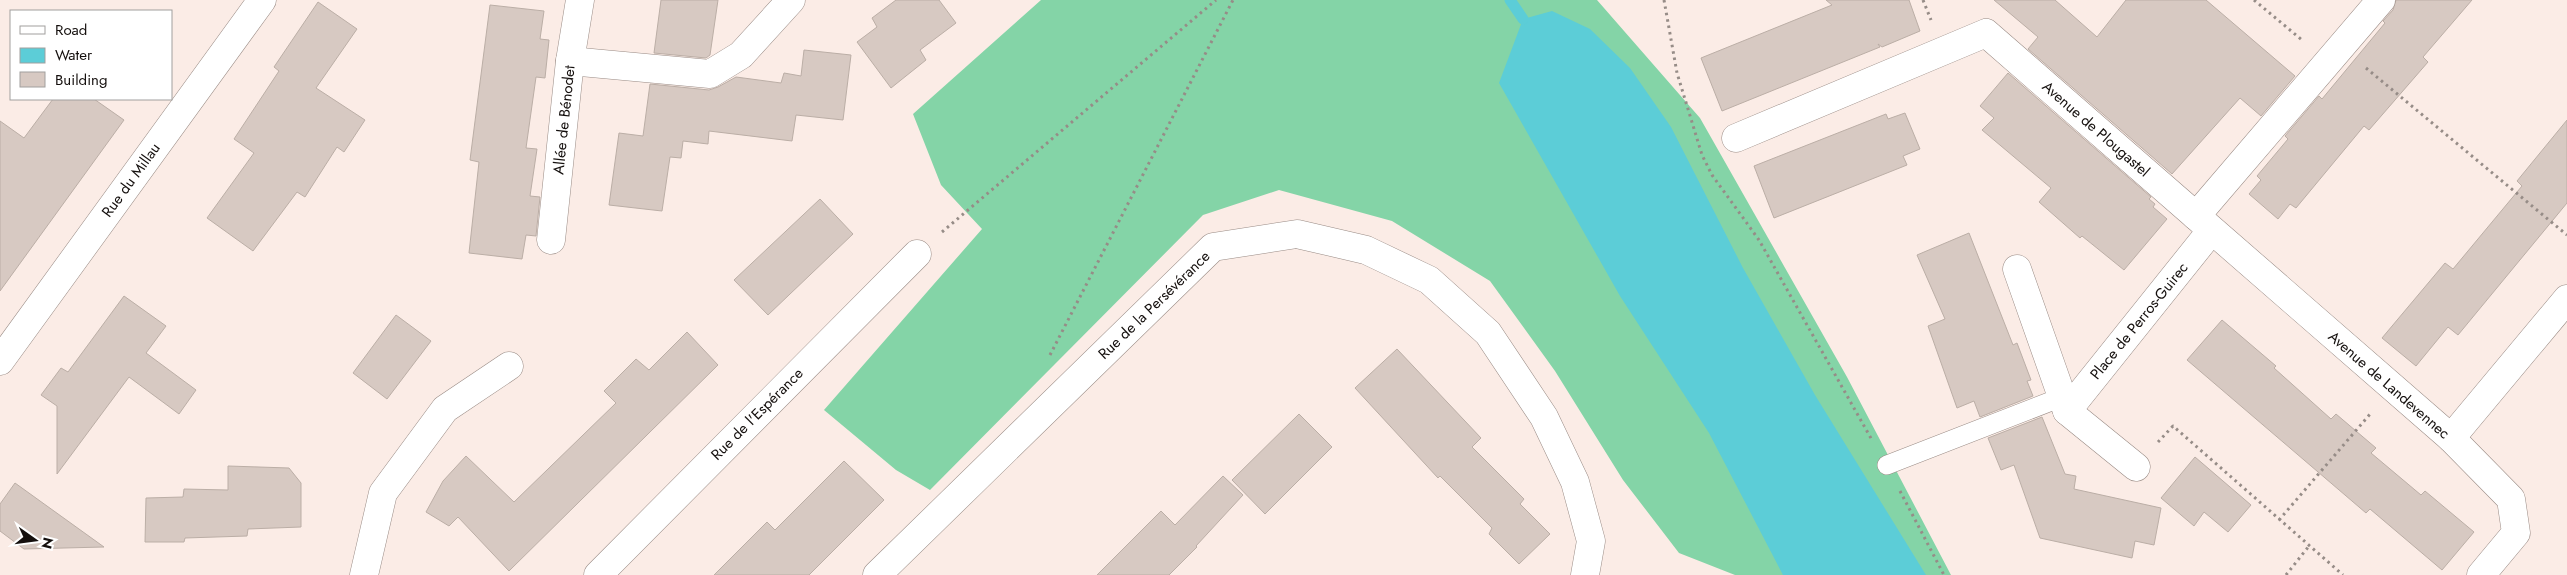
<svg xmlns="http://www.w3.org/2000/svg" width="2567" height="575" font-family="Jost,sans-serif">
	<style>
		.forest { fill: #84d4a7 }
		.water { fill: #5ccdd7 }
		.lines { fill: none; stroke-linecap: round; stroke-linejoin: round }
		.stream { stroke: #5ccdd7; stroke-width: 11 }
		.building { fill: #d7c9c2; stroke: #bbaea6 }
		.lane-casing { stroke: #998b85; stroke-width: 20 }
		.street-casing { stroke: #998b85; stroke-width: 29 }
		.path { stroke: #968c87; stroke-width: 3; stroke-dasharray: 2.5 4; stroke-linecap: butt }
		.lane { stroke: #fff; stroke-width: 19 }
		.street { stroke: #fff; stroke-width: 28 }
		.labels { text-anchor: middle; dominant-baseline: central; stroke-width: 5; stroke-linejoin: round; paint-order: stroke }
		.street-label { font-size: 15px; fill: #140f0d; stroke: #fff }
	</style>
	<rect width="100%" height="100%" fill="#fbece6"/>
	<path class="forest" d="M 1041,0 L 1597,0 L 1700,118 L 1847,377 L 1951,575 L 1735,575 L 1679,553 L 1623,480 L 1555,371 L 1490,281 L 1392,221 L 1279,190 L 1203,215 L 930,490 L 896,470 L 824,410 L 982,229 L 941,185 L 913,114 Z"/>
	<path class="water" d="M 1552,11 L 1590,29 L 1630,68 L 1671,127 L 1743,268 L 1815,395 L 1926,575 L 1783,575 L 1709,433 L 1620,296 L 1499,83 L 1523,19 Z"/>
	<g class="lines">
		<path class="stream" d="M 1510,0 L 1523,19"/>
	</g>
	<g class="building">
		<path d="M 661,0 L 718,0 L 710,55 L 706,58 L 654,53 Z"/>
		<path d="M 896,0 L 939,0 L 956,23 L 920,50 L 926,60 L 891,88 L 857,42 L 877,27 L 872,18 Z"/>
		<path d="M 1826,0 L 1909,0 L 1920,31 L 1882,47 L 1878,44 L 1880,47 L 1722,111 L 1701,58 L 1832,5 Z"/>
		<path d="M 1994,0 L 2055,0 L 2097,37 L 2126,0 L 2206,0 L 2295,76 L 2261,116 L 2240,98 L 2172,174 L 2028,49 L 2038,37 Z"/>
		<path d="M 2396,0 L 2472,0 L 2423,57 L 2428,62 L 2369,130 L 2364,126 L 2296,208 L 2290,204 L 2278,219 L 2249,194 L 2261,180 L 2257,176 L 2288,139 L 2285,136 L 2319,96 L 2322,99 L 2385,23 L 2383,21 L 2393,10 Z"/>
		<path d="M 318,2 L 357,29 L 316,88 L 365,120 L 344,152 L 337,147 L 305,197 L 297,192 L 253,251 L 207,218 L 254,153 L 234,139 L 279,71 L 274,67 Z"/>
		<path d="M 490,5 L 544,11 L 540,39 L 549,40 L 545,78 L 536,77 L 526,148 L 537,149 L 530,196 L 540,197 L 536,236 L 526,235 L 522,259 L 469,253 L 479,162 L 470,160 Z"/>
		<path d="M 804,50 L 851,55 L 843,120 L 796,115 L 792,141 L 709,131 L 708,144 L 683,141 L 681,158 L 670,157 L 662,211 L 609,205 L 619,133 L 643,136 L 650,84 L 709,90 L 718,87 L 736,77 L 781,83 L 784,73 L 801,76 Z"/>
		<path d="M 2008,73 L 2151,197 L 2149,199 L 2155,204 L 2153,207 L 2167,219 L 2124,270 L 2082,236 L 2080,238 L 2039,202 L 2051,188 L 1982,130 L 1994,118 L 1980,106 Z"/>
		<path d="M 53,99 L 94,99 L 124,120 L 0,291 L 0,121 L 24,138 Z"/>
		<path d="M 1905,113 L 1920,149 L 1903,156 L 1907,165 L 1774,218 L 1754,166 L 1886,114 L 1888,119 Z"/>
		<path d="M 2567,120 L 2567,203 L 2458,335 L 2448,327 L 2416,366 L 2382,338 L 2445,263 L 2453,269 L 2522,186 L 2517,181 Z"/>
		<path d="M 820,199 L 853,234 L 768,315 L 734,280 Z"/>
		<path d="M 1969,233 L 2013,345 L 2017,343 L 2031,380 L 2027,381 L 2033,396 L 1980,417 L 1974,401 L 1957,408 L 1928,326 L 1945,319 L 1917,255 Z"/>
		<path d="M 124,296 L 166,326 L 146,353 L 196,390 L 179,414 L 129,377 L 57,474 L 57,406 L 41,395 L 61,368 L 68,372 Z"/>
		<path d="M 396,315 L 431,341 L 387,399 L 353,373 Z"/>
		<path d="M 2222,320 L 2276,366 L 2274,368 L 2331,419 L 2336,414 L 2376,448 L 2371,453 L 2421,495 L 2425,491 L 2474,532 L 2442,570 L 2370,509 L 2366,513 L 2187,360 Z"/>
		<path d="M 687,332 L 718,365 L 509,571 L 458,517 L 449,526 L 426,512 L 443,481 L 466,456 L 514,502 L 616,403 L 604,391 L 636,359 L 649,370 Z"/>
		<path d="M 1397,349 L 1481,438 L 1472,447 L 1524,499 L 1520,504 L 1550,534 L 1519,564 L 1489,534 L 1492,528 L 1440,476 L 1438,478 L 1355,388 Z"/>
		<path d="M 1299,414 L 1332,447 L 1265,514 L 1232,480 Z"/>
		<path d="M 2042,417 L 2065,474 L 2076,476 L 2074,489 L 2161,508 L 2154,545 L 2135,541 L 2132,558 L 2040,538 L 2014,465 L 2001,470 L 1988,438 Z"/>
		<path d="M 2195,457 L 2251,505 L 2228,532 L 2204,512 L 2194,526 L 2161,498 Z"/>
		<path d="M 844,461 L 884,500 L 809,575 L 714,575 L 767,522 L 775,530 Z"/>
		<path d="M 228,466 L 289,468 L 301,483 L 301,527 L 248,529 L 247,536 L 185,538 L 184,542 L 145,542 L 146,498 L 183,497 L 184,489 L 228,490 Z"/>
		<path d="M 1223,476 L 1243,495 L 1196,546 L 1197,547 L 1169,575 L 1097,575 L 1161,511 L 1175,525 Z"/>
		<path d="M 15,483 L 104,547 L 24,549 L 0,531 L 0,504 Z"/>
	</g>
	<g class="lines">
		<g class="lane-casing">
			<path id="lane" d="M 1887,465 L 2062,397"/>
		</g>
		<g class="street-casing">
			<g id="street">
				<path d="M 570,61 L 710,74 L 741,55 L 791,0"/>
				<path d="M 1736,138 L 1986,33 L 2196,216 L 2381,0"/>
				<path d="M 2196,216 L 2451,438 L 2511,499 L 2516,533 L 2481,575"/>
				<path d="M 551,240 L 570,61 L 580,0"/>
				<path d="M 2017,269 L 2067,411 L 2136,467"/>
				<path d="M 0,361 L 262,0"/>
				<path d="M 2067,411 L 2211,231"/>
				<path d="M 2451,438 L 2567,299"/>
				<path d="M 364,575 L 383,493 L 445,409 L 509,366"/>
				<path d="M 598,575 L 917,254"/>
				<path d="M 877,575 L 1213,247 L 1297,234 L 1366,250 L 1429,280 L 1488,333 L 1544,417 L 1575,482 L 1591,541 L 1585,575"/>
			</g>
		</g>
		<g class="path">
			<path d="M 1664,0 L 1677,73 L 1702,155 L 1712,175 L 1759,240 L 1872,440"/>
			<path d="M 1923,0 L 1931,20"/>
			<path d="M 2254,0 L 2302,40"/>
			<path d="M 2366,68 L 2567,235"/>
			<path d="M 942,232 L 1216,0"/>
			<path d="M 1050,355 L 1233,0"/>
			<path d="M 2158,442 L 2173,426 L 2343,575"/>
			<path d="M 1900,491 L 1944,575"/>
			<path d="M 2279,520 L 2371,413"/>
			<path d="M 2286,575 L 2309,546"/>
		</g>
		<use href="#lane" class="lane"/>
		<use href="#street" class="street"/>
	</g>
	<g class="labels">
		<g class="street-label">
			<text transform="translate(564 120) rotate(-84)">Allée de Bénodet</text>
			<text transform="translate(2096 129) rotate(41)">Avenue de Plougastel</text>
			<text transform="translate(131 180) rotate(-54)">Rue du Millau</text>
			<text transform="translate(1154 305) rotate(-44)">Rue de la Persévérance</text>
			<text transform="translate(2139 321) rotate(-51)">Place de Perros-Guirec</text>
			<text transform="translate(2389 385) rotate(41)">Avenue de Landevennec</text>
			<text transform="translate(757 414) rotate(-45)">Rue de l'Espérance</text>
		</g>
	</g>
	<rect x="10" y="10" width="162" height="90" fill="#ffffff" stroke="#a19f9e"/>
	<rect x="20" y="26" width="25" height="8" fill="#ffffff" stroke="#a19f9e"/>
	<text x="55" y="35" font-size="15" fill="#140f0d">Road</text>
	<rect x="20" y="48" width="25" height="15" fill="#5ccdd7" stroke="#a19f9e"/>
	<text x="55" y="60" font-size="15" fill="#140f0d">Water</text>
	<rect x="20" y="72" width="25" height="15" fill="#d7c9c2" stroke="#a19f9e"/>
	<text x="55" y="85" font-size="15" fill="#140f0d">Building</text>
	<g transform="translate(35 540) rotate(104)" stroke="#ffffff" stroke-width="4" paint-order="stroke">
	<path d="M0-4L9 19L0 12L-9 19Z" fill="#140f0d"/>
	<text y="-8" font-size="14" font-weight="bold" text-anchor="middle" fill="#140f0d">N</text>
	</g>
</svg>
